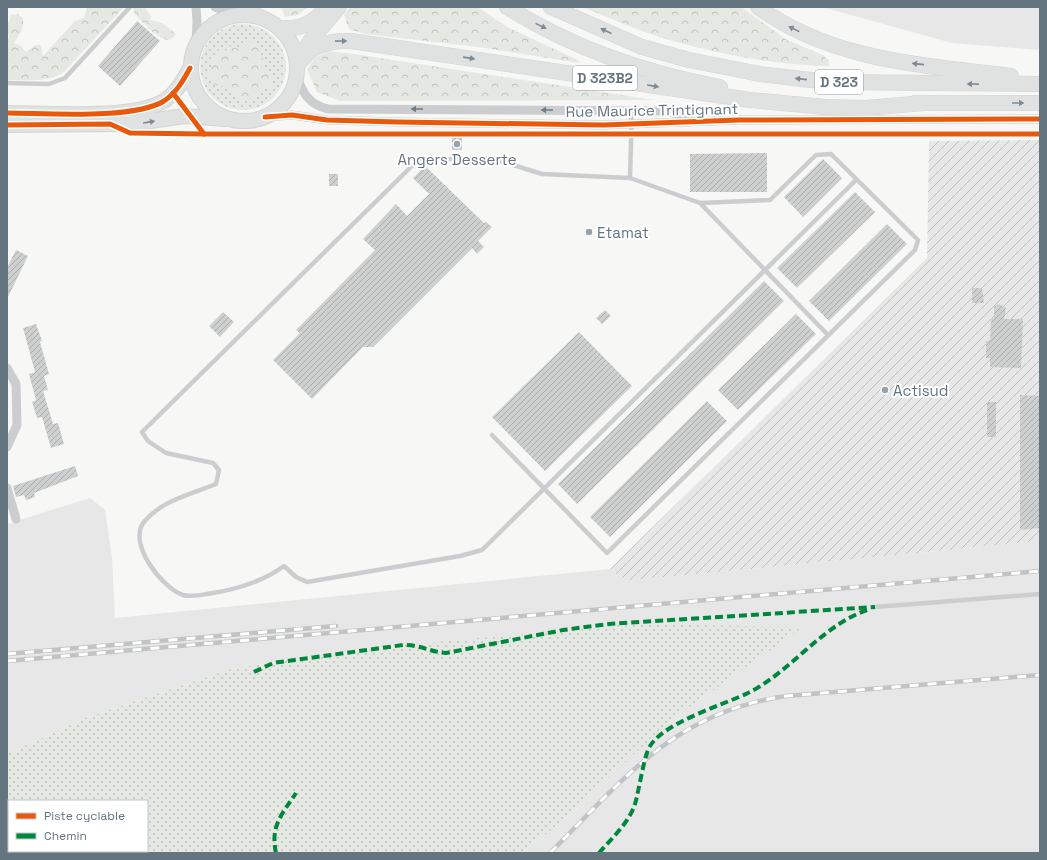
<svg xmlns="http://www.w3.org/2000/svg" width="1047" height="860" font-family="'Space Grotesk',sans-serif">
	<style>
		.built { fill: #e6e7e6 }
		.industrial { fill: url(#industrial-furrows) }
		.grass { fill: url(#grass-dots); fill-rule: evenodd }
		.forest { fill: url(#forest-crowns) }
		.building { fill: url(#building-hatch) }
		.lines { fill: none; stroke-linecap: round; stroke-linejoin: round }
		.primary-casing { stroke: #d3d4d4; stroke-width: 16 }
		.trunk-casing { stroke: #d4d5d5; stroke-width: 16 }
		.service { stroke: #cccdce; stroke-width: 4.5 }
		.minor { stroke: #cccdce; stroke-width: 9 }
		.primary { stroke: #e0e1e1; stroke-width: 14 }
		.trunk { stroke: #e0e1e1; stroke-width: 15 }
		.rail-casing { stroke: #c1c3c4; stroke-width: 4.5 }
		.rail { stroke: #fff; stroke-width: 3; stroke-dasharray: 9; stroke-linecap: butt }
		.quiet { stroke: #00873e; stroke-width: 4; stroke-dasharray: 8 4; stroke-linecap: butt }
		.cycleway-casing { stroke: #fff; stroke-width: 8 }
		.cycleway { stroke: #e8590c; stroke-width: 5 }
		.oneway { fill: #7d8b93 }
		.oneway2 { fill: #6e7e87 }
		.poi-dot { fill: #97a2a9; stroke: #fff; stroke-width: 1.5 }
		.labels { text-anchor: middle; dominant-baseline: central; stroke-width: 4; stroke-linejoin: round; paint-order: stroke }
		.shield { fill: #fff; stroke: #929ea5; stroke-width: 1 }
		.shield-label { font-size: 14px; font-weight: bold; fill: #64757f }
		.street-label { font-size: 15px; fill: #64757f; stroke: #fff }
		.poi-label { font-size: 15px; fill: #64757f; stroke: #fff; text-anchor: start }
	</style>
	<defs>
		<pattern id="industrial-furrows" width="10" height="10" patternUnits="userSpaceOnUse"><rect width="10" height="10" fill="#e6e7e6"/><path d="M-1 1l2-2M0 10L10 0M9 11l2-2" fill="none" stroke="#bec0c0"/></pattern>
		<pattern id="grass-dots" width="8" height="8" patternUnits="userSpaceOnUse"><rect width="8" height="8" fill="#e6e9e3"/><path d="M2 2h.1M6 6h.1" fill="none" stroke="#bec1bd" stroke-width="1.8" stroke-linecap="round"/></pattern>
		<pattern id="forest-crowns" width="20" height="18" patternUnits="userSpaceOnUse"><rect width="20" height="18" fill="#e6e9e3"/><path d="M2 6a3 3 0 1 1 6 0M12 15a3 3 0 1 1 6 0" fill="none" stroke="#bec1bd"/></pattern>
		<pattern id="building-hatch" width="6" height="6" patternUnits="userSpaceOnUse"><rect width="6" height="6" fill="#ced0d0"/><path d="M-1 1l2-2M0 6l6-6M5 7l2-2" fill="none" stroke="#abadae"/></pattern>
	</defs>
	<rect width="100%" height="100%" fill="#f7f7f6"/>
	<g class="built">
		<path d="M 822,7 L 1040,7 L 1040,50 L 952,43 Z"/>
		<path d="M 90,498 L 105,510 L 112,558 L 115,618 L 610,569 L 626,581 L 1040,541 L 1040,853 L 521,853 L 573,813 L 635,753 L 688,708 L 802,627 L 403,645 L 234,668 L 85,718 L 7,754 L 7,524 Z"/>
	</g>
	<path class="industrial" d="M 1040,140 L 1040,541 L 626,581 L 610,569 L 927,258 L 929,141 Z"/>
	<g class="grass">
		<circle cx="243" cy="67" r="43"/>
		<path d="M 633,624 L 803,627 L 688,708 L 635,753 L 573,813 L 521,853 L 7,853 L 7,754 L 85,718 L 234,668 L 403,645 ZM 9,801 L 147,801 L 147,851 L 9,851 Z"/>
	</g>
	<g class="forest">
		<path d="M 87,7 L 124,7 L 64,72 C 48,83 26,80 7,80 L 7,39 L 9,38 L 7,27 L 11,15 L 18,14 L 23,18 C 24,29 20,34 14,43 L 21,46 L 26,52 L 35,45 L 41,45 L 43,56 L 75,21 L 84,18 Z"/>
		<path d="M 135,7 L 144,7 L 151,16 L 150,20 C 161,21 168,27 176,34 C 167,52 143,22 135,14 L 133,9 Z"/>
		<path d="M 281,7 L 309,7 L 297,15 L 285,17 Z"/>
		<path d="M 350,7 L 478,7 L 507,27 L 578,60 L 580,63 L 478,47 L 365,34 L 349,29 L 344,15 Z"/>
		<path d="M 581,7 L 741,7 L 787,40 L 823,55 L 829,61 L 829,66 C 777,65 723,55 673,41 C 642,33 612,18 581,7 Z"/>
		<path d="M 252,39 L 260,46 L 260,55 L 263,59 L 264,64 L 261,67 C 271,71 273,77 271,87 L 259,89 C 256,98 249,99 240,101 L 230,93 L 231,88 L 212,84 L 208,74 L 212,65 L 209,61 L 219,49 L 225,51 L 230,46 L 241,50 Z"/>
		<path d="M 328,51 L 354,54 L 654,100 L 340,101 L 317,92 L 307,69 L 314,59 Z"/>
	</g>
	<g class="building">
		<path d="M 137,21 L 160,41 L 120,86 L 98,66 Z"/>
		<rect x="452" y="137" width="10" height="13"/>
		<path d="M 767,153 L 767,192 L 690,192 L 690,154 Z"/>
		<path d="M 823,159 L 842,178 L 803,217 L 784,197 Z"/>
		<path d="M 425,166 L 484,223 L 486,222 L 492,227 L 478,241 L 484,247 L 477,254 L 472,248 L 373,347 L 363,347 L 312,399 L 273,360 L 300,333 L 296,330 L 375,250 L 363,239 L 396,204 L 407,216 L 429,194 L 413,178 Z"/>
		<rect x="329" y="174" width="9" height="12"/>
		<path d="M 855,192 L 875,212 L 797,288 L 777,268 Z"/>
		<path d="M 887,224 L 907,244 L 829,321 L 809,301 Z"/>
		<path d="M 16,250 L 28,256 L 7,299 L 7,268 Z"/>
		<path d="M 764,281 L 784,301 L 577,504 L 558,484 Z"/>
		<path d="M 972,288 L 982,288 L 984,303 L 972,303 Z"/>
		<path d="M 999,304 L 1006,308 L 1004,319 L 1023,319 L 1021,368 L 990,367 L 990,358 L 986,358 L 986,341 L 990,341 L 991,318 L 994,318 L 994,307 Z"/>
		<path d="M 605,310 L 611,316 L 602,324 L 596,318 Z"/>
		<path d="M 223,312 L 234,322 L 220,337 L 209,326 Z"/>
		<path d="M 796,314 L 816,334 L 738,410 L 718,390 Z"/>
		<path d="M 36,324 L 42,341 L 40,342 L 49,374 L 44,376 L 48,390 L 43,391 L 53,424 L 58,423 L 64,444 L 51,448 L 42,417 L 37,418 L 32,402 L 36,400 L 29,374 L 35,372 L 23,328 Z"/>
		<path d="M 579,332 L 632,386 L 545,471 L 492,417 Z"/>
		<path d="M 1020,395 L 1040,396 L 1040,528 L 1020,530 Z"/>
		<path d="M 707,401 L 727,421 L 610,537 L 590,517 Z"/>
		<rect x="987" y="402" width="9" height="35"/>
		<path d="M 75,466 L 78,476 L 34,493 L 35,497 L 26,500 L 24,495 L 16,497 L 13,486 Z"/>
	</g>
	<g class="lines">
		<g class="primary-casing">
			<g id="primary">
				<circle cx="244" cy="68" r="53"/>
				<path d="M 7,113 C 45,113 133,120 164,101 C 176,93 183,81 190,68"/>
				<path d="M 7,125 L 129,124 L 185,116 L 224,119"/>
			</g>
		</g>
		<g class="trunk-casing">
			<g id="trunk">
				<path d="M 507,7 C 572,48 645,73 720,87"/>
				<path d="M 551,7 L 642,47 L 689,60 L 760,74 L 828,82 L 1040,84"/>
				<path d="M 758,7 C 832,61 924,65 1011,76"/>
				<path d="M 242,14 L 253,7"/>
				<path d="M 280,28 C 300,30 313,23 327,8"/>
				<path d="M 303,52 L 311,40 L 339,7"/>
				<path d="M 297,66 C 310,46 327,40 351,41 L 750,100 L 826,107 L 866,108 L 924,103"/>
				<path d="M 915,103 L 1040,103"/>
			</g>
		</g>
		<g class="service">
			<path d="M 7,83 L 49,84 L 65,78 L 130,7"/>
			<path d="M 632,110 L 630,178 L 542,174 L 491,158 L 418,160 L 142,432 L 148,441 L 166,453 L 213,463 L 219,470 L 216,484 C 192,494 162,500 144,522 C 127,543 162,588 183,595 C 190,597 201,595 207,594 C 235,590 261,583 284,566 L 296,577 L 307,582 L 460,556 L 482,550 L 856,180"/>
			<path d="M 630,178 L 700,203 L 828,335"/>
			<path d="M 492,435 L 607,553 L 915,250 L 918,240 L 831,154 L 816,155 L 770,200 L 700,203"/>
			<path d="M 875,607 L 1040,594"/>
		</g>
		<g class="minor">
			<path d="M 215,7 L 236,15"/>
			<path d="M 196,44 L 197,21 L 196,7"/>
			<path d="M 296,75 C 302,92 309,105 328,109 L 664,111 L 693,118"/>
			<path d="M 265,117 L 292,115 L 327,120 L 397,122 L 603,125 L 739,120 L 1040,119"/>
			<path d="M 7,368 L 16,384 L 17,425 L 7,447"/>
			<path d="M 7,488 L 16,519"/>
		</g>
		<use href="#primary" class="primary"/>
		<use href="#trunk" class="trunk"/>
		<g class="rail-casing">
			<g id="rail">
				<path d="M 7,654 L 336,626"/>
				<path d="M 7,661 L 1040,571"/>
				<path d="M 550,853 C 625,778 675,712 786,696 L 1040,675"/>
			</g>
		</g>
		<use href="#rail" class="rail"/>
		<g class="quiet">
			<path d="M 254,672 L 273,663 L 403,645 C 422,645 430,652 446,653 L 563,630 L 609,624 L 875,607"/>
			<path d="M 276,853 C 270,826 282,814 296,793"/>
			<path d="M 599,853 C 611,839 629,823 635,804 C 639,791 644,755 650,746 C 665,722 723,705 748,693 C 792,671 821,626 867,610"/>
		</g>
		<g class="cycleway-casing">
			<g id="cycleway">
				<path d="M 173,93 L 204,134"/>
				<path d="M 7,113 C 45,113 133,120 164,101 C 176,93 183,81 190,68"/>
				<path d="M 265,117 L 292,115 L 327,120 L 397,122 L 603,125 L 739,120 L 1040,119"/>
				<path d="M 7,125 L 110,124 L 130,133 L 204,134 L 1040,134"/>
			</g>
		</g>
		<use href="#cycleway" class="cycleway"/>
	</g>
	<defs><path id="oneway-solid" d="M-6-.8H1V-3.2L6.5 0L1 3.2V.8H-6Z"/></defs>
	<g class="oneway">
		<use href="#oneway-solid" transform="translate(541 26) rotate(26)"/>
		<use href="#oneway-solid" transform="translate(794 29) rotate(-154)"/>
		<use href="#oneway-solid" transform="translate(606 31) rotate(-156)"/>
		<use href="#oneway-solid" transform="translate(341 41) rotate(-1)"/>
		<use href="#oneway-solid" transform="translate(469 58) rotate(8)"/>
		<use href="#oneway-solid" transform="translate(918 64) rotate(-174)"/>
		<use href="#oneway-solid" transform="translate(801 79) rotate(-174)"/>
		<use href="#oneway-solid" transform="translate(973 84) rotate(-179)"/>
		<use href="#oneway-solid" transform="translate(653 86) rotate(9)"/>
		<use href="#oneway-solid" transform="translate(1018 103)"/>
		<use href="#oneway-solid" transform="translate(149 122) rotate(-9)"/>
	</g>
	<g class="oneway2">
		<use href="#oneway-solid" transform="translate(417 109) rotate(-180)"/>
		<use href="#oneway-solid" transform="translate(547 110) rotate(-180)"/>
	</g>
	<g class="poi-dot">
		<circle cx="457" cy="144" r="4"/>
		<circle cx="589" cy="232" r="4"/>
		<circle cx="885" cy="390" r="4"/>
	</g>
	<g class="labels">
		<g class="shield">
			<rect x="573" y="66" width="64" height="24" rx="3"/>
			<rect x="815" y="70" width="48" height="24" rx="3"/>
		</g>
		<g class="shield-label">
			<text x="605" y="78">D 323B2</text>
			<text x="839" y="82">D 323</text>
		</g>
		<g class="street-label">
			<text transform="translate(652 110) rotate(-1)">Rue Maurice Trintignant</text>
		</g>
		<g class="poi-label">
			<text x="457" y="159" text-anchor="middle">Angers Desserte</text>
			<text x="597" y="232">Etamat</text>
			<text x="893" y="390">Actisud</text>
		</g>
	</g>
	<rect width="1047" height="860" fill="none" stroke="#64757f" stroke-width="16"/>
	<rect x="8" y="800" width="140" height="52" fill="#ffffff" stroke="#c1c8cc"/>
	<rect x="16" y="813" width="20" height="6" fill="#e8590c" stroke="#c1c8cc"/>
	<text x="44" y="820" font-size="12" fill="#64757f">Piste cyclable</text>
	<rect x="16" y="833" width="20" height="6" fill="#00873e" stroke="#c1c8cc"/>
	<text x="44" y="840" font-size="12" fill="#64757f">Chemin</text>
</svg>
